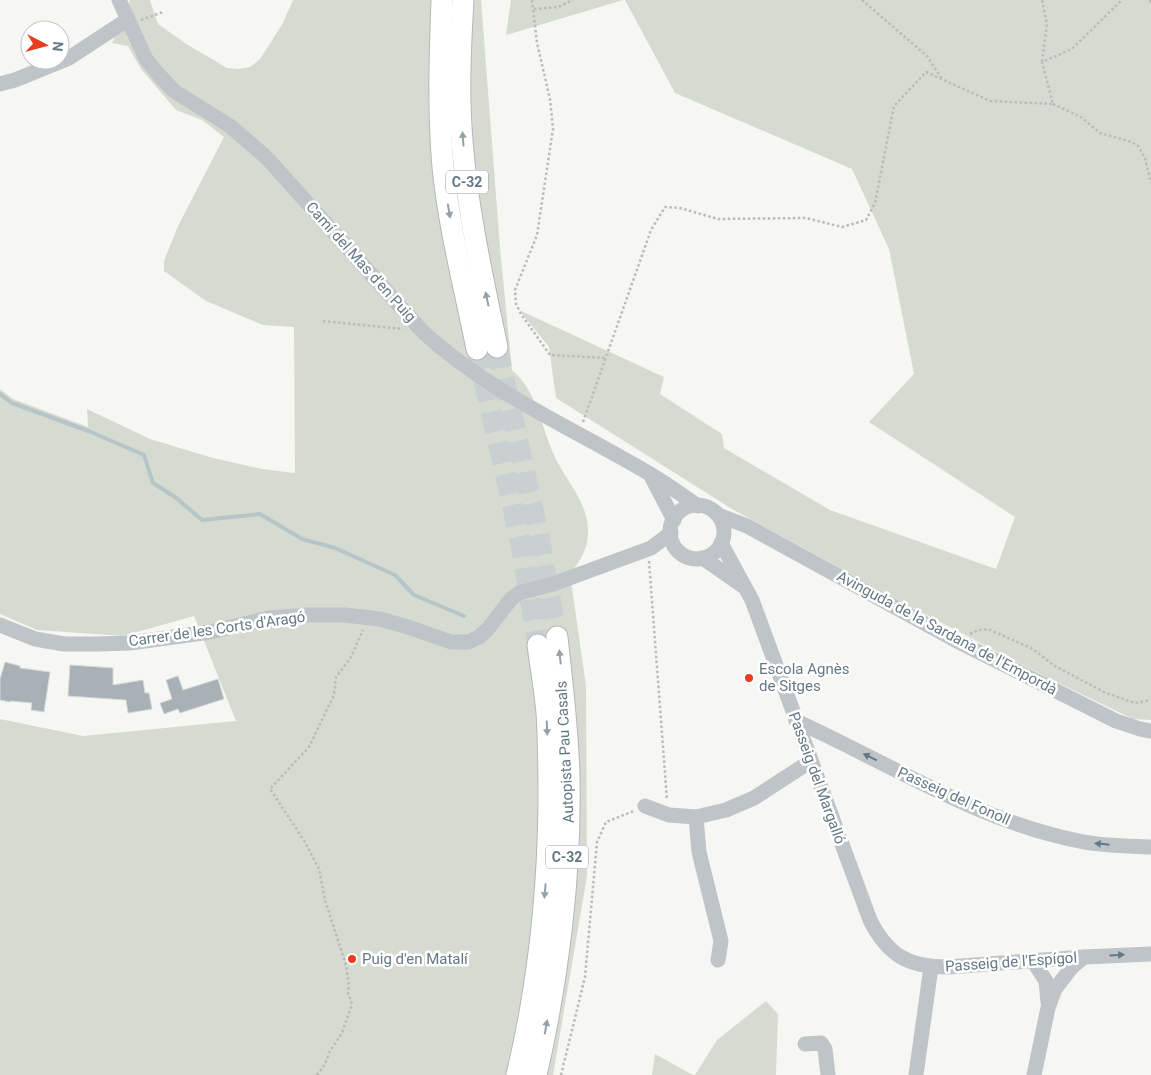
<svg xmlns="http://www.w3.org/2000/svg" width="1151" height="1075" font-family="Roboto,sans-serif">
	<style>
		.green { fill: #d6dbd1 }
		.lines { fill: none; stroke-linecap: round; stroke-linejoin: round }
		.stream { stroke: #b6c5c8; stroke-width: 4 }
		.building { fill: #a7b1b6; stroke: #d7d7d5 }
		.highway-tunnel { stroke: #cad0d1; stroke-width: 21; stroke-dasharray: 21 11; stroke-linecap: butt }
		.highway-casing { stroke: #b4b8bb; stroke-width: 23 }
		.path { stroke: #b8bcbe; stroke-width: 2.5; stroke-dasharray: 2.5 2.5; stroke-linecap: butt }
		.minor { stroke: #bec4c7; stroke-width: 15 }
		.highway { stroke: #fff; stroke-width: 21 }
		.oneway { fill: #92a1aa }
		.oneway2 { fill: #647985 }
		.poi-dot { fill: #ea3c1e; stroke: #fff; stroke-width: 2 }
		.labels { text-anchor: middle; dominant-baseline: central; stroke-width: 5; stroke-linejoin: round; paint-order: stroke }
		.shield { fill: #fff; stroke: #92a1aa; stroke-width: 1 }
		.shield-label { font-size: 14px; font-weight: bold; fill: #647985 }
		.street-label { font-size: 15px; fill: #647985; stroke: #fff }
		.poi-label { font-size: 15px; fill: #647985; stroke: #fff; text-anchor: start }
	</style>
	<rect width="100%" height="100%" fill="#f6f6f2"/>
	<g class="green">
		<path d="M 129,0 L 150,0 L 158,24 L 188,45 L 227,68 L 238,69 L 250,67 L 260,59 L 283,23 L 293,0 L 481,0 L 500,248 L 512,370 C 540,394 541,432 558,463 C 569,484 587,503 588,529 C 589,547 581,560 570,574 L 586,686 L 587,876 L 553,1075 L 0,1075 L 0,719 L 83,736 L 236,721 L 194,616 L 123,636 L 37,630 L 0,614 L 0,389 L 13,399 L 88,427 L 87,409 L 150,439 L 213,458 L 262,469 L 295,473 L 294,327 L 263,325 L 206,301 L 164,271 L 164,261 L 178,226 L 224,137 L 202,120 L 176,110 L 141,69 L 128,46 L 112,43 L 130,2 Z"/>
		<path d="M 511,0 L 623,0 L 506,35 Z"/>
		<path d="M 625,0 L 1151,0 L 1151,720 L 1133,719 L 1046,677 L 892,597 L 732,509 L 556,398 L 549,347 L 519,310 L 664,377 L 660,394 L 722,434 L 724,448 L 830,510 L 996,569 L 1015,517 L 869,422 L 914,374 L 889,249 L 852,169 L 675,93 Z"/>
		<path d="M 766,1001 L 778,1014 L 776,1075 L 695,1075 L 717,1040 Z"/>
		<path d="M 655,1054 L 693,1075 L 652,1075 Z"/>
	</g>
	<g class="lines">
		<path class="stream" d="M 0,394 L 12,403 L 91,432 L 144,455 L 153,483 L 175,497 L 202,520 L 260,514 L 302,539 L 335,548 L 395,575 L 414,595 L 464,616"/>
	</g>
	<g class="building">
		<path d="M 5,662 L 20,666 L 20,668 L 50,672 L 44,712 L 31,710 L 32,703 L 11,701 L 10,702 L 0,700 L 0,679 Z"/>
		<path d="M 70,665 L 113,668 L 113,685 L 143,680 L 145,693 L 149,693 L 152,709 L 128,713 L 126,700 L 68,696 Z"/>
		<path d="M 178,676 L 183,690 L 218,679 L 224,699 L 180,713 L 178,709 L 164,714 L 160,703 L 172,699 L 166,680 Z"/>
	</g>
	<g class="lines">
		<g class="highway-tunnel">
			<path d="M 497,347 L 538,532 L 557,637"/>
			<path d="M 477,349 L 520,539 L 538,645"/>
		</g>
		<g class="highway-casing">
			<g id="highway">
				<path d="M 442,0 C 440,56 438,111 443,167 C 449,228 465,289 477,349"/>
				<path d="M 463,0 C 461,34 459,69 460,103 C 462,185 480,267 497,347"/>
				<path d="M 517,1075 C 538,987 548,895 549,804 C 549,774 549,743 547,713 C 545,690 541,668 538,645"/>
				<path d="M 536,1075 C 558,981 571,874 569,777 C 568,730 562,684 557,637"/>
			</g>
		</g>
		<g class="path">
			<path d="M 532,0 L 537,43 L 550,99 L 553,129 L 537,235 L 515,290 L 516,304 L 521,314 L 550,355 L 605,358"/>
			<path d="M 862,0 L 927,56 L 942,79"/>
			<path d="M 1042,0 L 1047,24 L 1042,62"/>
			<path d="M 1150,0 L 1151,5"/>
			<path d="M 534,9 L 558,7 L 573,0"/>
			<path d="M 141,20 L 163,12"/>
			<path d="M 1053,104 L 1081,117 L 1100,133 L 1132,142 L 1138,146 L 1145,158 L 1151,183"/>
			<path d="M 323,321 L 403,329"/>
			<path d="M 583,422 L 651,230 L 665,207 L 680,208 L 718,219 L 806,218 L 842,227 L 866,220 L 875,203 L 894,106 L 926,72 L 990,101 L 1053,104 L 1042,62 L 1072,49 L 1122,0"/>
			<path d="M 649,561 L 667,800"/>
			<path d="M 970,634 L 979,630 L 988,629 L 1033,649 L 1053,665 L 1106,693 L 1135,703 L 1151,700"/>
			<path d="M 317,1075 L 325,1064 L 330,1051 L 342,1033 L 352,1004 L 348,993 L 349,985 L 346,965 L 325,900 L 319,869 L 305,842 L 270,789 L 309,747 L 334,695 L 336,677 L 350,659 L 363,630"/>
			<path d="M 561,1075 L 585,977 L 597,842 L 606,822 L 634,811"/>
		</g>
		<g class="minor">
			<path d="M 119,0 L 146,59 L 159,75 L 174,91 L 230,126 L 267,158 L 422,331 C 489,393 573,428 650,474 C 667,484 682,495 698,506"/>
			<path d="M 0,84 L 15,80 L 69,58 L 127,20"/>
			<path d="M 651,476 L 674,520"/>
			<circle cx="697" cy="532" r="27"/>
			<path d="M 718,515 L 747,526 L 955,640 L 1116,721 L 1140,729 L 1151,731"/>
			<path d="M 721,543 L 752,600 L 870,920 C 888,956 909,967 948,967 L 1084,957 L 1151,954"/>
			<path d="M 703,558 L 743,586"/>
			<path d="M 0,625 L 35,639 L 64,644 L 97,644 L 130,643 L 210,632 L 269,618 L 306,615 L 345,615 L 380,619 L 408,627 L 451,642 L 468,642 L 479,637 L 487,630 L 511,599 L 519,593 L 553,584 L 651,548 L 671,533"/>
			<path d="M 796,721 C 889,763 977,821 1079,841 C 1102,846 1127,846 1151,847"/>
			<path d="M 645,806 L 669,815 L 696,817 L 726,810 L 754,798 L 811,761"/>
			<path d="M 696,817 L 699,852 L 721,941 L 718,960"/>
			<path d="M 1033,961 L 1046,981 L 1048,1002"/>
			<path d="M 805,1044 L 821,1043 L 825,1049 L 828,1075"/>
			<path d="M 916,1075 L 931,967"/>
			<path d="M 1034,1075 L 1048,1008 L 1055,989 L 1072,967 L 1084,957"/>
		</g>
		<use href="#highway" class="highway"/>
	</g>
	<defs><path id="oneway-solid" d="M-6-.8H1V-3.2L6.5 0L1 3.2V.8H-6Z" transform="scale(1.25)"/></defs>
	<g class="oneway">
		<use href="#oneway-solid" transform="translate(463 139) rotate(-94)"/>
		<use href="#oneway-solid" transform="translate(449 211) rotate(80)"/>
		<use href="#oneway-solid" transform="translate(487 299) rotate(-102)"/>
		<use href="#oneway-solid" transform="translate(560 657) rotate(-96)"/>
		<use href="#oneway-solid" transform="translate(547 728) rotate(88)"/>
		<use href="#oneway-solid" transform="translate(545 891) rotate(95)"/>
		<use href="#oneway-solid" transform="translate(546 1027) rotate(-80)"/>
	</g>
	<g class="oneway2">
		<use href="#oneway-solid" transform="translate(870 757) rotate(-154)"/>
		<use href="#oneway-solid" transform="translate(1102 844) rotate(-174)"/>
		<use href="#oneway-solid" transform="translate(1117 955) rotate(-3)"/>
	</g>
	<g class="poi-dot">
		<circle cx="749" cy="678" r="5"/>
		<circle cx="352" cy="959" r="5"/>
	</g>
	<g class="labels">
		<g class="shield">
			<rect x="446" y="170.5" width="42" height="23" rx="4"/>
			<rect x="546" y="845.5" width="42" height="23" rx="4"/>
		</g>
		<g class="shield-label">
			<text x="467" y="182">C-32</text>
			<text x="567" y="857">C-32</text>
		</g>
		<g class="street-label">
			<text transform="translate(361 262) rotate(48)">Camí del Mas d'en Puig</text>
			<text transform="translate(217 629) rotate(-8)">Carrer de les Corts d'Aragó</text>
			<text transform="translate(947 633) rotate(28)">Avinguda de la Sardana de l'Empordà</text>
			<text transform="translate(565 752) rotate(-93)">Autopista Pau Casals</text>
			<text transform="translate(817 778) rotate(70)">Passeig del Margalló</text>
			<text transform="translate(954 796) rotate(24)">Passeig del Fonoll</text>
			<text transform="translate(1011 962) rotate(-4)">Passeig de l'Espígol</text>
		</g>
		<g class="poi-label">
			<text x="759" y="669">Escola Agnès<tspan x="759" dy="17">de Sitges</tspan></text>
			<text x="362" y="959">Puig d'en Matalí</text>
		</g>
	</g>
	<g transform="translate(45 45) rotate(96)"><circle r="24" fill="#ffffff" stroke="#c1c9ce"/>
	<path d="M0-4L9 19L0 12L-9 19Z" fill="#ea3c1e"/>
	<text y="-8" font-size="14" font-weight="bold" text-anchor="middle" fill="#647985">N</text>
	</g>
</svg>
